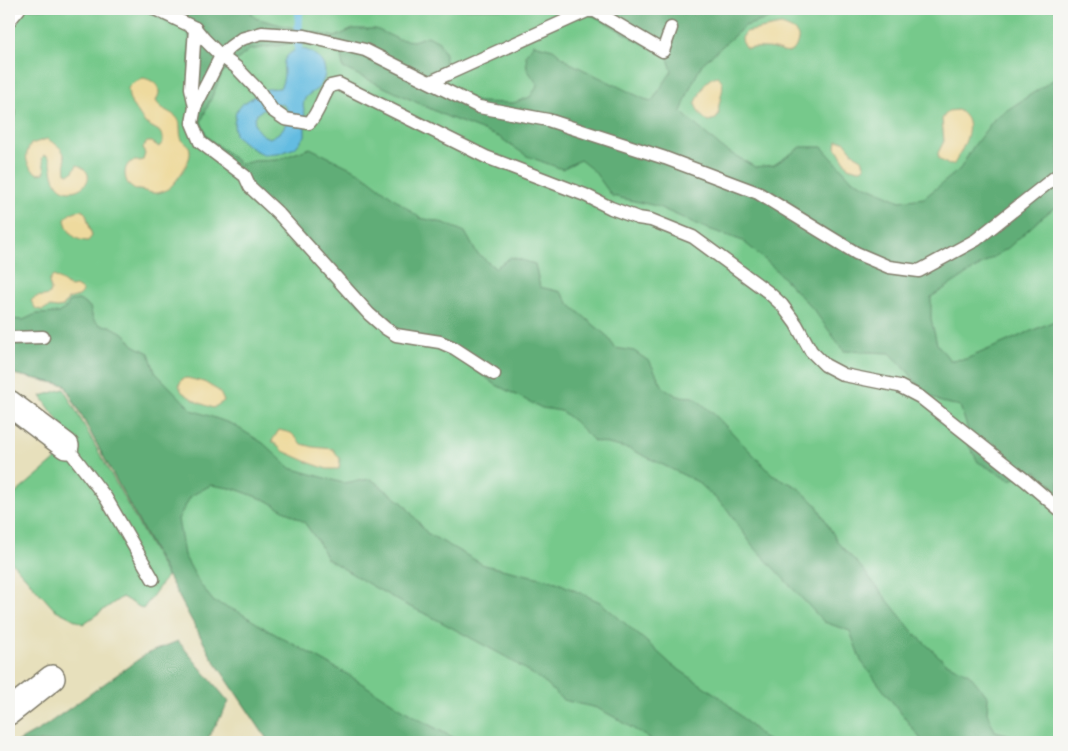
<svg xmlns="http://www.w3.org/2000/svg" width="1068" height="751" font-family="Pangolin,sans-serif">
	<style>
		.green { fill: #76c98b; stroke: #497254 }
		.forest { fill: #60ad77; stroke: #3e644a }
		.sand { fill: #eeda9e; stroke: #857b5d }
		.water { fill: #63bce1; stroke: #406c7e; fill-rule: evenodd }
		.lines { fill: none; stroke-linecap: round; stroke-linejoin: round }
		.stream { stroke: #63bce1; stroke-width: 8 }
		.service-casing { stroke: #827e6c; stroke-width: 15 }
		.minor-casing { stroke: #827e6c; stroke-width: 28 }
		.service { stroke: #fff; stroke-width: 12 }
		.minor { stroke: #fff; stroke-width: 25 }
	</style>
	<rect width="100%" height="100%" fill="#f6f6f2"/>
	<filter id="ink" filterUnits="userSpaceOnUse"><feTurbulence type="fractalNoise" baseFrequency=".02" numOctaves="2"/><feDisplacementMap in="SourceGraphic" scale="10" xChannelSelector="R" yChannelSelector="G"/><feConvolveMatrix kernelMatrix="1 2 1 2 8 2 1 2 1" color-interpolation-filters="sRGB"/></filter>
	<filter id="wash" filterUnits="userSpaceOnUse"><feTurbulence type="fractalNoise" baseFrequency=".0096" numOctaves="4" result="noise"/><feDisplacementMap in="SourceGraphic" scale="20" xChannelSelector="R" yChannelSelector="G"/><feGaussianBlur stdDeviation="1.12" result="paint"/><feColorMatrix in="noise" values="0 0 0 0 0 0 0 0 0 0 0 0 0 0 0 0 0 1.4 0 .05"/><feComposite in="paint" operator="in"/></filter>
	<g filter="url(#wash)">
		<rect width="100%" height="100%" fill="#e7e0bc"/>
		<g class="green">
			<path d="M 9,9 L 687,9 L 694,15 L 700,9 L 1059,9 L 1059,742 L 269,742 L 211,656 L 65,385 L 9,373 Z"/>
			<path d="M 64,389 L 167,576 L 143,609 L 122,597 L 83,624 L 54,609 L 9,559 L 9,499 L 74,444 L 41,396 Z"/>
		</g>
		<g class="forest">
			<path d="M 142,9 L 249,9 L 255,18 L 281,25 L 335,37 L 353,29 L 376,29 L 398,39 L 413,41 L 428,36 L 439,42 L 445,54 L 444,84 L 478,102 L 513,103 L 530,97 L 538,85 L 527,69 L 526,54 L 534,44 L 553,49 L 570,63 L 644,99 L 652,101 L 672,71 L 668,58 L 582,9 L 687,9 L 694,15 L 700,9 L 789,9 L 780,15 L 745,26 L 702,64 L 690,88 L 681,112 L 722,148 L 755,167 L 774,165 L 801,147 L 822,147 L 851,179 L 900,201 L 924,198 L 960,169 L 973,147 L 995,118 L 1059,76 L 1059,204 L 1040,219 L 1008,248 L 931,297 L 931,319 L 937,344 L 950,360 L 966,359 L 1059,319 L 1059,492 L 1036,471 L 1010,480 L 978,462 L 969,446 L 967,427 L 960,406 L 941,402 L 924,393 L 909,373 L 890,353 L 844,351 L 813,309 L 771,265 L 743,241 L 703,227 L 656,206 L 612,196 L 594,171 L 580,160 L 562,169 L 527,156 L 499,137 L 448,117 L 343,68 L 340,48 L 293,43 L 249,50 L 222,73 L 201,122 L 207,137 L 241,164 L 254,161 L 277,160 L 310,148 L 361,173 L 420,218 L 444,223 L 465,232 L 476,252 L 495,268 L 511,257 L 535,264 L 540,287 L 561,292 L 569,304 L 607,336 L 615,348 L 634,351 L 650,362 L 663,387 L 677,396 L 694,397 L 716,416 L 772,474 L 797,487 L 816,504 L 839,544 L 861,567 L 913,632 L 945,662 L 969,674 L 988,697 L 987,713 L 995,731 L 1018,737 L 1022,742 L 923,742 L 861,661 L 850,631 L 824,622 L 752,545 L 727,509 L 698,482 L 630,449 L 594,441 L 574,421 L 561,411 L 542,408 L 496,385 L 448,350 L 395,337 L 328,275 L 248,193 L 238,175 L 207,153 L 191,104 L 189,32 Z"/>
			<path d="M 79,300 L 90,307 L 93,319 L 100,325 L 110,326 L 125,334 L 133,345 L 149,353 L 155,372 L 192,410 L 232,424 L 263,443 L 290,468 L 343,483 L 371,479 L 404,504 L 427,533 L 484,565 L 554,581 L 600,602 L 648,643 L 672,665 L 721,698 L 765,739 L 771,742 L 655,742 L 616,718 L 597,708 L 563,700 L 543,681 L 506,657 L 430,616 L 406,605 L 367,583 L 326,558 L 319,543 L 304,522 L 268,501 L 235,489 L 211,485 L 191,496 L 178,519 L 184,555 L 200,584 L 214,602 L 239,612 L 266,629 L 347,674 L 418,719 L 462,742 L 269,742 L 211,656 L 65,385 L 9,373 L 9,321 L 12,319 L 23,320 L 36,314 L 58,313 L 66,308 L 70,301 Z"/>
			<path d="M 178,641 L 229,702 L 206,742 L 17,742 L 42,728 L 146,654 Z"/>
		</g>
		<g class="sand">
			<path d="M 781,25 C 790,28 802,32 797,43 C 796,47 794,51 790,52 C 784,54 780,50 774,49 C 765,47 755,48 746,48 L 743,44 L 742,38 L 746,32 Z"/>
			<path d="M 717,76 C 730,84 716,101 719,114 L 716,119 L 708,121 C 701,117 698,111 695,104 C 701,94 703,79 717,76 Z"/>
			<path d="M 143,78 C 150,79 159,84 159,92 C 159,95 157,98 156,101 C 162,112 175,112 179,121 C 181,127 179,134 182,140 C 186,145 190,144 190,152 C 191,161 176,183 169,188 C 166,191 161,192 158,193 C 150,194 143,189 135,190 C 133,188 130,187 129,185 C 124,179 123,166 131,162 C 135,160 139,162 143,160 L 145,154 L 143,148 L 147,142 L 152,142 L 159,147 L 163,142 L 163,137 L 159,131 L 145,123 L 138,112 L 132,105 L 129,97 L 128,88 L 133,83 Z"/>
			<path d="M 958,110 C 960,111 962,113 964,115 C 976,127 961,152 954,164 L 949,165 L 939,159 L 938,153 L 944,141 L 942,119 L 948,111 Z"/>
			<path d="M 47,139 C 56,144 65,149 65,160 C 66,165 65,168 66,173 L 69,174 L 72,173 L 77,165 C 80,166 82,167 84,169 C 100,182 67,203 56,182 C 51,174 53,163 48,156 L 44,155 L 42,158 L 45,171 L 44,173 L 38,174 C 26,166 23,157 31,144 Z"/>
			<path d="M 837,141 L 844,141 L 855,155 L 862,159 L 865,167 L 858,170 L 848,167 L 836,147 Z"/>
			<path d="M 82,210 L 86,214 L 92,236 L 88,241 C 74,241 68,232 65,220 C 68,213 75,211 82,210 Z"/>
			<path d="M 54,276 L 64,282 L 70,287 L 76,286 L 82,290 L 82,293 L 79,296 L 68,299 L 63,307 L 57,308 L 50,307 L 42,310 L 36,309 L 31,301 C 36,294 44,298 50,294 L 51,290 L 49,282 L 51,278 Z"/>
			<path d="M 187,378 L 204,382 L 219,391 L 224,401 L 213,408 L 197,402 L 182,392 L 179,385 L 182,379 Z"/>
			<path d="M 279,430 L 291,433 L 302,444 L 313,447 L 333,449 L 340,459 L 339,469 L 327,469 L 310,463 L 283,451 L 272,441 Z"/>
		</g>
		<path class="water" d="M 300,48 C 320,53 334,70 318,88 C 313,93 306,94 304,101 C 302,106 305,112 305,117 C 305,123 305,130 305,136 L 295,148 L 278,154 L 263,155 L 247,145 L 235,135 L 234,124 L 236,112 L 242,104 L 267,89 L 280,88 C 291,69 272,60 300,48 ZM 277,103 C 280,104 283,104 285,106 C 291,112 286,127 280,132 C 278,134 273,136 270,138 C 259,136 249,123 258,113 C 263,108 271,106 277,103 Z"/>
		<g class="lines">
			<path class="stream" d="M 298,53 L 299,9"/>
		</g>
	</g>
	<g filter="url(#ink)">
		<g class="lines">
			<g class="service-casing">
				<g id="service">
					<path d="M 155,9 L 195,28 L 204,39 L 221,56 L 236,67 L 259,91 L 272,110 L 285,119 L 309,123 C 319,113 322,97 330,86 L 339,84 L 486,157 L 585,195 L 611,208 L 638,218 L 651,220 L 693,237 L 768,292 L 782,305 L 796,324 L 811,351 L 825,365 L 844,375 L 899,386 L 920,397 L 1025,480 L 1059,509"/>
					<path d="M 9,21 L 19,9"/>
					<path d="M 195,28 L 191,88 L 195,107"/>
					<path d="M 430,82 L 587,11 L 595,11 L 663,51 L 671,28"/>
					<path d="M 9,110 L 9,114"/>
					<path d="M 9,338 L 43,337"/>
					<path d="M 494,374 L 454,348 L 440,342 L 396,335 L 385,328 L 369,314 L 278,213 L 250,187 L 245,176 L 200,142 L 192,123 L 195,107 L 221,56 L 230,47 L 241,39 L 262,33 L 305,36 L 365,50 L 479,107 L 548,120 L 665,158 L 758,193 L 856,253 L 889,267 L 919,271 L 976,240 L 1059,174"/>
					<path d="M 66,446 L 106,498 L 153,579"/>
				</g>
			</g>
			<g class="minor-casing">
				<g id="minor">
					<path d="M 9,403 L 66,446"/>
					<path d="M 9,712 L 52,678"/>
				</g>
			</g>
			<use href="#service" class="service"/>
			<use href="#minor" class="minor"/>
		</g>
	</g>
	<rect width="1068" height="751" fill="none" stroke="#f6f6f2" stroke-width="30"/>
</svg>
